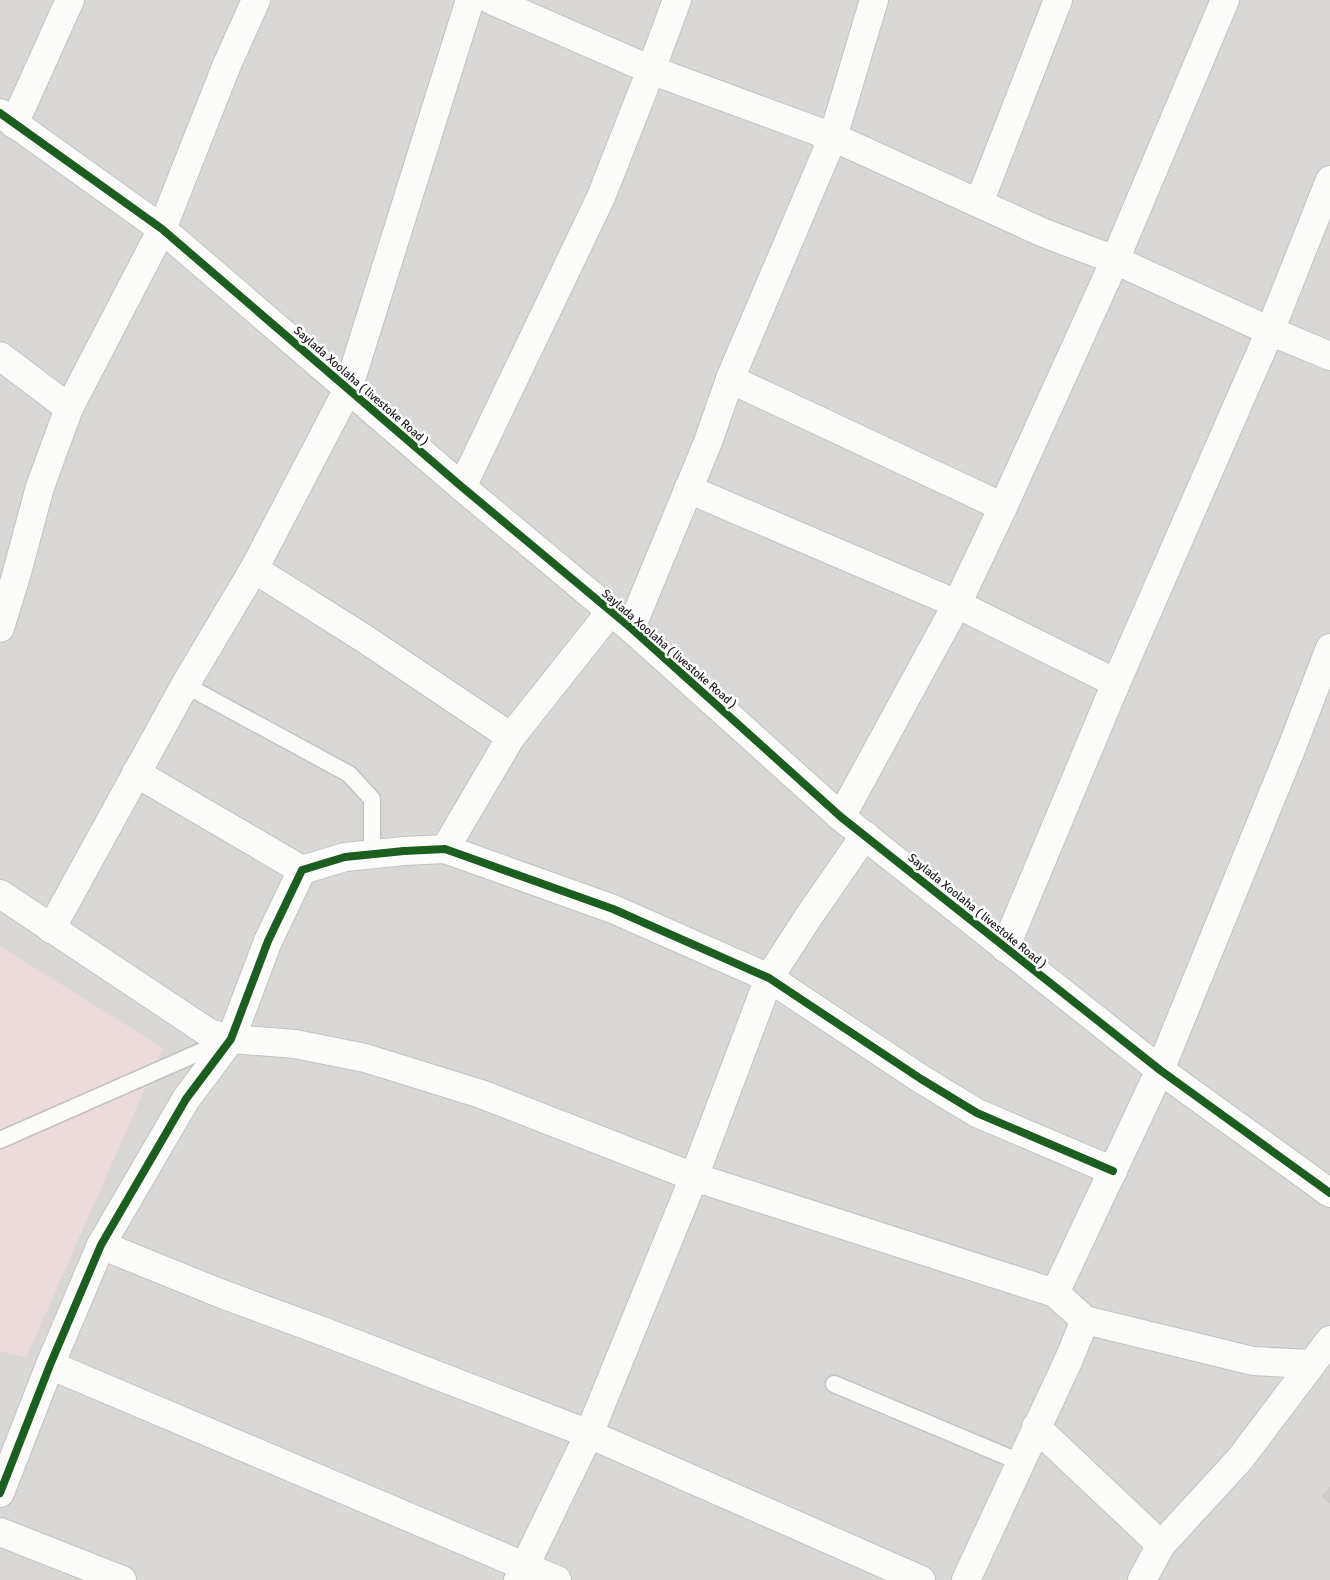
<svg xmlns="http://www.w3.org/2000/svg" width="1330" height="1580" font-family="Signika,sans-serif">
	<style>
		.residential { fill: #d9d8d6 }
		.commercial { fill: #ecdbdb }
		.building { fill: #cfccca; stroke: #cecac6 }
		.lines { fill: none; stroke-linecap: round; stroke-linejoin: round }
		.service-casing { stroke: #c3c2c1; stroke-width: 19 }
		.minor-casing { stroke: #c3c2c1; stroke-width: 30 }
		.tertiary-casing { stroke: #c3c2c1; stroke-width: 30 }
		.service { stroke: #fcfcfb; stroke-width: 16 }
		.minor { stroke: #fcfcfb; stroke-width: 28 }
		.tertiary { stroke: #fcfcfb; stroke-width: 28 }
		.cycleway-casing { stroke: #fff; stroke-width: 11 }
		.cycleway { stroke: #1b5e20; stroke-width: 8 }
		.labels { text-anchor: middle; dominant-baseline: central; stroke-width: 5; stroke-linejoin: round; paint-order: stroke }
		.street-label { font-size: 12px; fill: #1c1c1c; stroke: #fff }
	</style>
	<rect width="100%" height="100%" fill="#eae8e5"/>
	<rect class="residential" x="0" y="0" width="1330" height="1580"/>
	<path class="commercial" d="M 0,946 L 163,1048 L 26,1358 L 0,1351 Z"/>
	<path class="building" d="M 1330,1487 L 1330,1503 L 1322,1496 Z"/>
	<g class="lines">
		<g class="service-casing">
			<g id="service">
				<path d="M 185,685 L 349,774 L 372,799 L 372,853"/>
				<path d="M 0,1140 L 225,1041"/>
				<path d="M 834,1384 L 1020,1462"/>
			</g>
		</g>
		<g class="minor-casing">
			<g id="minor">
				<path d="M 491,0 L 651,70 L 833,137 L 1044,233 L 1115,260 L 1270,331 L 1330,356"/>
				<path d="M 14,124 L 70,0"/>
				<path d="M 979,203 L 1058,0"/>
				<path d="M 0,356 L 69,408 L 40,487 L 16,576 L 0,628"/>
				<path d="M 730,379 L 1003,507"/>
				<path d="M 69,408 L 162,229"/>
				<path d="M 462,487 L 601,197 L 651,70 L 677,0"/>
				<path d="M 688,489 L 957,604 L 1116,683"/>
				<path d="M 254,569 L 365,639 L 511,737"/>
				<path d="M 631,628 L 708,442 L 730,379 L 833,137 L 874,0"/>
				<path d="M 136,773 L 302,870"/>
				<path d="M 841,817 L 957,604 L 1003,507 L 1115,260 L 1225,0"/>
				<path d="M 445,849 L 511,737 L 611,611"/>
				<path d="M 0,894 L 209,1033 L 231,1039 L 295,1044 L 365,1058 L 481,1094 L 694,1177 L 1055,1293 L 1085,1320 L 1253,1361 L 1310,1364"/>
				<path d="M 51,929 L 185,685 L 254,569 L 348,389 L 470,0"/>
				<path d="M 1005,948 L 1116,683 L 1270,331 L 1330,180"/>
				<path d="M 101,1245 L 222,1294 L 325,1332 L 589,1434 L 921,1580"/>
				<path d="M 1055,1293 L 1160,1070 L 1292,747 L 1330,648"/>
				<path d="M 50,1365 L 557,1580"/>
				<path d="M 1036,1427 L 1161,1545"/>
				<path d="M 0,1493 L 50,1365 L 101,1245 L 186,1099 L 231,1039 L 268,941 L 302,870 L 345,857 L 404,851 L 445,849 L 613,909 L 769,978 L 921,1079 L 977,1113 L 1113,1171"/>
				<path d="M 0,1532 L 122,1580"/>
				<path d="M 518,1580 L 589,1434 L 694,1177 L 769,978 L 809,916 L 865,835"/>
				<path d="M 966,1580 L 1069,1359 L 1085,1320"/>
				<path d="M 1142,1580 L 1161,1545 L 1240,1459 L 1330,1340"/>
			</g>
		</g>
		<g class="tertiary-casing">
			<g id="tertiary">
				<path d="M 0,113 L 162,229 L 462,487 L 631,628 L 841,817 L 1160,1070 L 1330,1193"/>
				<path d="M 162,229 L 226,67 L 256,0"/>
			</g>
		</g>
		<use href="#service" class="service"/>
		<use href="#minor" class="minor"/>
		<use href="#tertiary" class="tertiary"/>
		<g class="cycleway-casing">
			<g id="cycleway">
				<path d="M 0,113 L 162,229 L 462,487 L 631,628 L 841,817 L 1160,1070 L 1330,1193"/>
				<path d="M 0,1493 L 50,1365 L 101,1245 L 186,1099 L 231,1039 L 268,941 L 302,870 L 345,857 L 404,851 L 445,849 L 613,909 L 769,978 L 921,1079 L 977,1113 L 1113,1171"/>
			</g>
		</g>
		<use href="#cycleway" class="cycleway"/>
	</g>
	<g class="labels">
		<g class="street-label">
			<text transform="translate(361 386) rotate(41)">Saylada Xoolaha ( livestoke Road )</text>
			<text transform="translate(669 649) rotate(41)">Saylada Xoolaha ( livestoke Road )</text>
			<text transform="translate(977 911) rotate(39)">Saylada Xoolaha ( livestoke Road )</text>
		</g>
	</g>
</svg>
